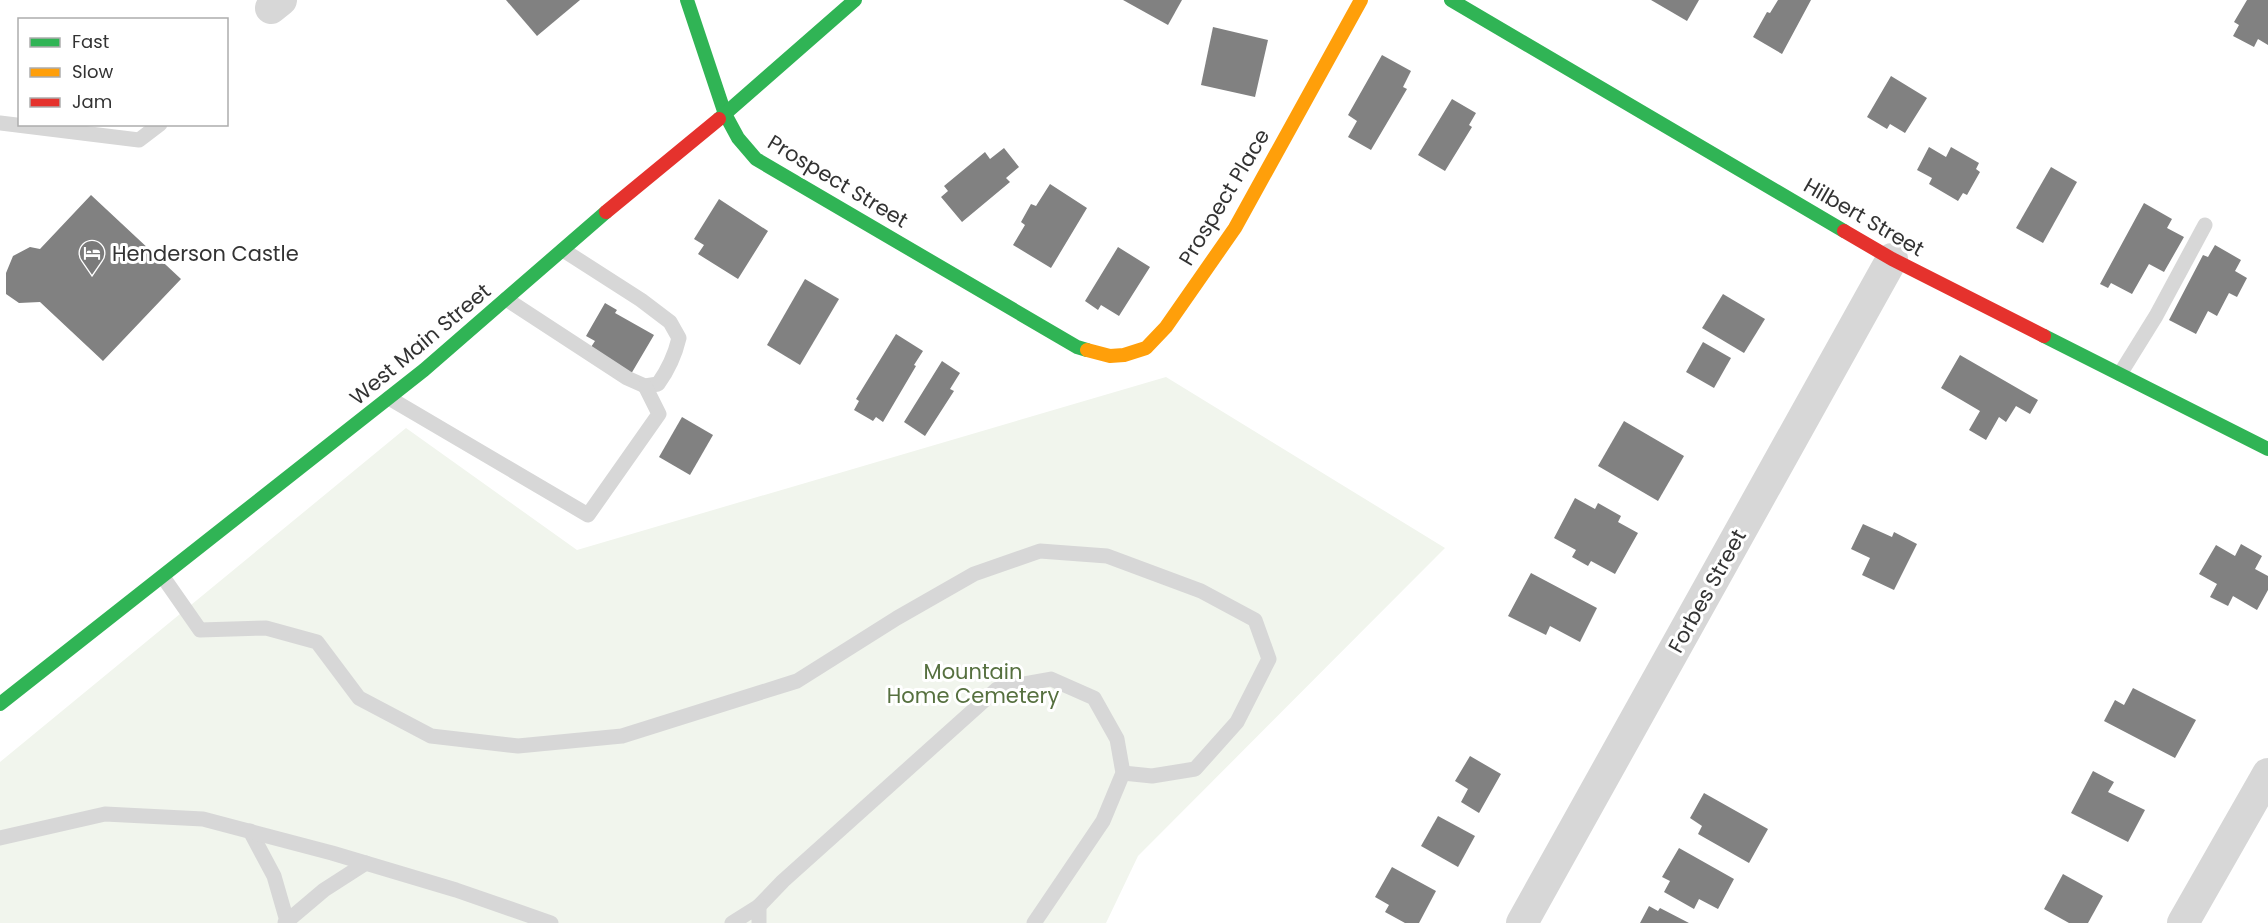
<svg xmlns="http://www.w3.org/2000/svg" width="2268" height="923" font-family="Poppins,sans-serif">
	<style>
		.green { fill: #f1f5ed }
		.building { fill: #818181 }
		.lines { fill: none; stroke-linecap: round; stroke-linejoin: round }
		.lane { stroke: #d7d7d7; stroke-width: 15 }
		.street { stroke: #d7d7d7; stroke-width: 32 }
		.fast { stroke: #30b455; stroke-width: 14 }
		.slow { stroke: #ff9f0a; stroke-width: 14 }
		.jam { stroke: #e5322d; stroke-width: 14 }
		.labels { text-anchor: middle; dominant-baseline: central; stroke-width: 6; stroke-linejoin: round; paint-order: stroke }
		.street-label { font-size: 21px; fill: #333; stroke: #fff }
		.poi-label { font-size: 21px; fill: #333; stroke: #fff; text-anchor: start }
		.park-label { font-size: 21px; fill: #56703f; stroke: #fff }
	</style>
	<rect width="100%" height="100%" fill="#fff"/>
	<path class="green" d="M 1166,377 L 1445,548 L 1138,856 L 1106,923 L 0,923 L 0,762 L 406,428 L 577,550 Z"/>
	<g class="building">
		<path d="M 506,0 L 580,0 L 537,36 Z"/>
		<path d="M 1123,0 L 1182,0 L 1168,25 Z"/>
		<path d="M 1651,0 L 1699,0 L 1687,21 Z"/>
		<path d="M 1778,0 L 1811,0 L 1782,54 L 1753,37 L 1767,12 L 1770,13 Z"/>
		<path d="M 2247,0 L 2268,0 L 2268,45 L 2258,39 L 2254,47 L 2233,36 L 2239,25 L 2234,22 Z"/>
		<path d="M 1213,27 L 1268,40 L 1255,97 L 1201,85 Z"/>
		<path d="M 1382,55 L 1411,71 L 1403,87 L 1407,89 L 1371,150 L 1348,137 L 1357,121 L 1348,115 Z"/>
		<path d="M 1891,76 L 1927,98 L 1905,133 L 1890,124 L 1887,129 L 1867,117 Z"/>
		<path d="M 1452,99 L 1476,113 L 1469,125 L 1472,127 L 1445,171 L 1418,155 Z"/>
		<path d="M 1929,147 L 1946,157 L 1951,147 L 1979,163 L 1976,169 L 1980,172 L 1967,195 L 1963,193 L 1958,201 L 1929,184 L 1932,178 L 1917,170 Z"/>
		<path d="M 1004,148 L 1019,167 L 1006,178 L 1010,182 L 962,222 L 941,197 L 948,191 L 944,186 L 985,152 L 990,159 Z"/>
		<path d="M 2051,167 L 2077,182 L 2043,243 L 2016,228 Z"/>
		<path d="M 1050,184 L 1087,208 L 1051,268 L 1013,245 L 1025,225 L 1021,222 L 1031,204 L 1036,206 Z"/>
		<path d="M 91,195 L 181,279 L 103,361 L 40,302 L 19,303 L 6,294 L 6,273 L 13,256 L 30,247 L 40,249 Z"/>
		<path d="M 719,199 L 768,231 L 738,279 L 698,254 L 704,245 L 694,239 Z"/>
		<path d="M 2144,203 L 2172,219 L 2167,228 L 2184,237 L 2164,272 L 2149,264 L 2132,294 L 2111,283 L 2108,288 L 2100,284 Z"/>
		<path d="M 2215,245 L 2241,260 L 2235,271 L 2247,278 L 2237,297 L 2229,293 L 2217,316 L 2208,311 L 2196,334 L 2169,320 L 2203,255 L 2208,257 Z"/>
		<path d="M 1118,247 L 1150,267 L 1119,316 L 1101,305 L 1098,310 L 1085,301 Z"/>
		<path d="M 805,279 L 839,299 L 800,365 L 767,345 Z"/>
		<path d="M 1723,294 L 1765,319 L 1744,353 L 1702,328 Z"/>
		<path d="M 605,303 L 617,310 L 615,313 L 654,335 L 631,374 L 589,350 L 595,341 L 586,336 Z"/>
		<path d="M 896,334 L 923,351 L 914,365 L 916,366 L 883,422 L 876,417 L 873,421 L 854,410 L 859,401 L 856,399 Z"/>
		<path d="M 1703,342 L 1731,358 L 1714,388 L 1686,372 Z"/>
		<path d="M 1960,355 L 2038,400 L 2030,414 L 2016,406 L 2006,422 L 1999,417 L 1986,440 L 1969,430 L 1980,411 L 1941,388 Z"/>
		<path d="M 942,361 L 960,373 L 950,389 L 954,391 L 925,436 L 904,422 Z"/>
		<path d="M 682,417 L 713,435 L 690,475 L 659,457 Z"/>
		<path d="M 1624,421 L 1684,456 L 1658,501 L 1598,466 Z"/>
		<path d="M 1575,498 L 1595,509 L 1598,503 L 1621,516 L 1618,522 L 1638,533 L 1615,574 L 1591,561 L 1588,566 L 1572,557 L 1576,550 L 1554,538 Z"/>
		<path d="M 1863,524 L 1892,537 L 1894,532 L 1917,544 L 1894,590 L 1862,575 L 1870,558 L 1851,549 Z"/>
		<path d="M 2241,544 L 2262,556 L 2255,569 L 2268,576 L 2268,590 L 2257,610 L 2233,596 L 2228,606 L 2210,597 L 2217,584 L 2199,574 L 2216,545 L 2235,556 Z"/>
		<path d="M 1531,573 L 1597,608 L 1580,642 L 1550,626 L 1546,635 L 1508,616 Z"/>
		<path d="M 2133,688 L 2196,720 L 2175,758 L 2104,721 L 2115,700 L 2124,705 Z"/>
		<path d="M 1470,756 L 1501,774 L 1479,813 L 1461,802 L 1468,789 L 1455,781 Z"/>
		<path d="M 2093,771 L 2114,782 L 2108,792 L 2145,810 L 2128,842 L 2071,813 Z"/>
		<path d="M 1704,793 L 1768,829 L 1749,863 L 1698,834 L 1702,826 L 1690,818 Z"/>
		<path d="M 1438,816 L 1475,836 L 1458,867 L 1421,846 Z"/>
		<path d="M 1679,848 L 1734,879 L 1718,909 L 1699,899 L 1694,909 L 1664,892 L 1670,881 L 1662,877 Z"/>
		<path d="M 1392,867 L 1436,891 L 1419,923 L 1405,923 L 1385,912 L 1389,905 L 1375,897 Z"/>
		<path d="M 2063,874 L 2103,896 L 2088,923 L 2069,923 L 2044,909 Z"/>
		<path d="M 1649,906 L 1658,911 L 1660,908 L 1689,923 L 1640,923 Z"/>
	</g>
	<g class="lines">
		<g class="lane">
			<path d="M 0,123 L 139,140 L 160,124"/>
			<path d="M 506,299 L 627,378 L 645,386 L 658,384 C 668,370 675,355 679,338 L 670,322 L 641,300 L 563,250"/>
			<path d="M 2120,374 L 2156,316 L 2205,225"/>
			<path d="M 389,398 L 588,515 L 659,414 L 645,386"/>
			<path d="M 163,577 L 200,630 L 266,628 L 317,642 L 359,698 L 431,736 L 518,746 L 622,736 L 797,681 L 897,618 L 974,574 L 1040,551 L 1107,556 L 1201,591 L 1255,620 L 1269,659 L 1237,722 L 1195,769 L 1152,776 L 1123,773"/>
			<path d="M 250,831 L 274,876 L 287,921"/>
			<path d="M 0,838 L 105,814 L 203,819 L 332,853 L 456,890 L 551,923"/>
			<path d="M 759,906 L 783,881 L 997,689 L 1051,679 L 1094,698 L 1117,739 L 1123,773 L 1103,821 L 1034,923"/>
			<path d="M 285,923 L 324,890 L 366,863"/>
			<path d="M 732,923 L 759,906 L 759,923"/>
		</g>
		<g class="street">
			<path d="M 271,8 L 281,0"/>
			<path d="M 1522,923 L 1892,259"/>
			<path d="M 2183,923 L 2268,774"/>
		</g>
		<g class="fast">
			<path d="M 687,0 L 725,114 L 738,138 L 756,159 L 1077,347 L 1087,350"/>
			<path d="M 1451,0 L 1844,231"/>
			<path d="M 719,119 L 855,0"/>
			<path d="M 2044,336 L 2268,449"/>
			<path d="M 0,704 L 424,370 L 606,212"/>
		</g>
		<path class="slow" d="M 1087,350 L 1110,356 L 1124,355 L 1146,348 L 1166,327 L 1235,228 L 1361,0"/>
		<g class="jam">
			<path d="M 606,212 L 719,119"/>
			<path d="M 1844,231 L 1892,259 L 2044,336"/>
		</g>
	</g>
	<defs>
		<g id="hotel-pin" transform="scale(1.35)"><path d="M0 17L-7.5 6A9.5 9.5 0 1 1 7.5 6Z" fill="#7a7a7a" stroke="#fff"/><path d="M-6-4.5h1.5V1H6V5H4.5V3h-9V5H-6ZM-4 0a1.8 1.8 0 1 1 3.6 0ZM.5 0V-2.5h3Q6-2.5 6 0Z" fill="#fff"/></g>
	</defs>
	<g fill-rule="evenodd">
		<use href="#hotel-pin" x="92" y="253"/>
	</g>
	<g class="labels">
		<g class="street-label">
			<text transform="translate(838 181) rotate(31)">Prospect Street</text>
			<text transform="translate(1224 197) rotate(-59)">Prospect Place</text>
			<text transform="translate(1864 217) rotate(30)">Hilbert Street</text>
			<text transform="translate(420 344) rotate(-40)">West Main Street</text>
			<text transform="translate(1707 591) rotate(-61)">Forbes Street</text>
		</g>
		<g class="poi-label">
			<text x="112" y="253">Henderson Castle</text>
		</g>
		<g class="park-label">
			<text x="973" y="671">Mountain<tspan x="973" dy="24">Home Cemetery</tspan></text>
		</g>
	</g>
	<rect x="18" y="18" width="210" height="108" fill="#ffffff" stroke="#adadad" stroke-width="1.5"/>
	<rect x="30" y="38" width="30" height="9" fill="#30b455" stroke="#adadad" stroke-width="1.5"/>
	<text x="72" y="48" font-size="18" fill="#333333">Fast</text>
	<rect x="30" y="68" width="30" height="9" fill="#ff9f0a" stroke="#adadad" stroke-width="1.5"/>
	<text x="72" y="78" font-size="18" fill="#333333">Slow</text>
	<rect x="30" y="98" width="30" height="9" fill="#e5322d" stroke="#adadad" stroke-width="1.5"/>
	<text x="72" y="108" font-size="18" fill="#333333">Jam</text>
</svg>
